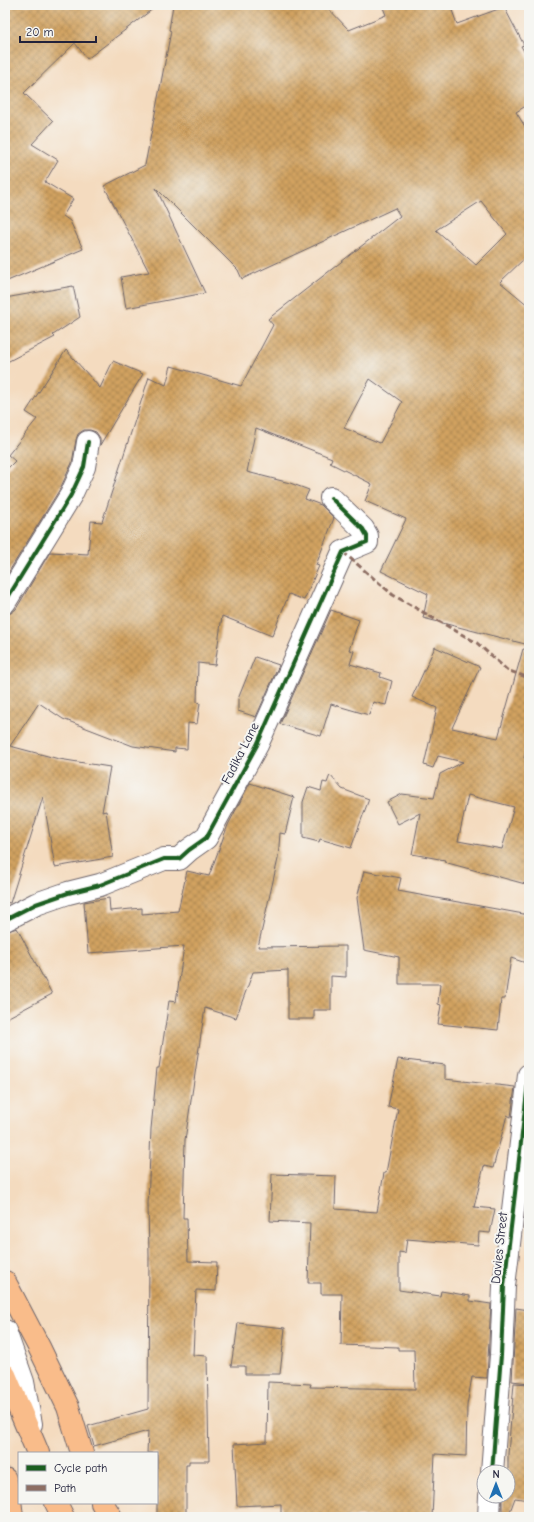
<svg xmlns="http://www.w3.org/2000/svg" width="534" height="1522" font-family="'Comic Neue',sans-serif">
	<style>
		.building { fill: url(#building-cross-hatch); fill-rule: evenodd }
		.lines { fill: none; stroke-linecap: round; stroke-linejoin: round }
		.minor-casing { stroke: #6c6369; stroke-width: 24 }
		.major-casing { stroke: #6c6369; stroke-width: 24 }
		.minor { stroke: #fff; stroke-width: 22 }
		.major { stroke: #f9bc8a; stroke-width: 22 }
		.quiet { stroke: #8d6e63; stroke-width: 3; stroke-dasharray: 6 3; stroke-linecap: butt }
		.cycleway-casing { stroke: #f6f6f2; stroke-width: 6 }
		.cycleway { stroke: #1b5e20; stroke-width: 4 }
		.labels { text-anchor: middle; dominant-baseline: central; stroke-width: 4; stroke-linejoin: round; paint-order: stroke }
		.street-label { font-size: 13px; fill: #22223b; stroke: #f6f6f2 }
	</style>
	<defs>
		<pattern id="building-cross-hatch" width="8" height="8" patternUnits="userSpaceOnUse"><rect width="8" height="8" fill="#d1a260"/><path d="M0 0l8 8M0 8l8-8" fill="none" stroke="#a98450"/></pattern>
	</defs>
	<rect width="100%" height="100%" fill="#f6f6f2"/>
	<filter id="ink" filterUnits="userSpaceOnUse"><feTurbulence type="fractalNoise" baseFrequency=".025" numOctaves="2"/><feDisplacementMap in="SourceGraphic" scale="8" xChannelSelector="R" yChannelSelector="G"/><feConvolveMatrix kernelMatrix="1 2 1 2 8 2 1 2 1" color-interpolation-filters="sRGB"/></filter>
	<filter id="wash" filterUnits="userSpaceOnUse"><feTurbulence type="fractalNoise" baseFrequency=".012" numOctaves="4" result="noise"/><feDisplacementMap in="SourceGraphic" scale="16" xChannelSelector="R" yChannelSelector="G"/><feGaussianBlur stdDeviation="0.9" result="paint"/><feColorMatrix in="noise" values="0 0 0 0 0 0 0 0 0 0 0 0 0 0 0 0 0 1.4 0 .05"/><feComposite in="paint" operator="in"/></filter>
	<g filter="url(#wash)">
		<rect width="100%" height="100%" fill="#f4dbbf"/>
		<g id="blocks">
			<g class="building">
				<path d="M 5,5 L 158,5 L 87,59 L 75,43 L 24,93 L 53,121 L 32,144 L 58,160 L 45,182 L 73,199 L 63,216 L 70,221 L 83,249 L 5,282 Z"/>
				<path d="M 173,5 L 325,5 L 349,30 L 386,15 L 382,5 L 450,5 L 457,24 L 504,7 L 524,45 L 521,46 L 529,60 L 529,104 L 516,112 L 529,133 L 529,260 L 526,257 L 500,282 L 529,306 L 529,645 L 423,618 L 428,594 L 381,571 L 406,519 L 365,501 L 372,484 L 330,463 L 332,458 L 256,428 L 247,472 L 290,483 L 309,490 L 305,499 L 321,505 L 334,518 L 316,565 L 319,566 L 304,600 L 289,594 L 272,636 L 222,616 L 215,665 L 198,663 L 197,702 L 200,703 L 197,724 L 188,723 L 187,749 L 175,748 L 175,752 L 133,746 L 63,719 L 39,703 L 10,746 L 59,759 L 110,767 L 102,812 L 106,811 L 113,857 L 55,867 L 43,797 L 10,903 L 5,902 L 5,614 L 11,613 L 16,609 L 50,552 L 88,554 L 91,521 L 102,522 L 149,377 L 166,385 L 171,366 L 241,386 L 273,325 L 268,319 L 400,216 L 395,208 L 242,279 L 238,270 L 156,188 L 205,293 L 126,308 L 121,277 L 149,272 L 104,186 L 145,165 L 171,31 L 169,30 ZM 481,201 L 507,234 L 476,265 L 436,230 ZM 370,379 L 402,402 L 380,443 L 344,428 Z"/>
				<path d="M 73,286 L 80,317 L 53,335 L 55,337 L 5,363 L 5,298 Z"/>
				<path d="M 66,350 L 100,388 L 113,361 L 143,374 L 100,445 L 100,438 L 96,432 L 90,430 L 84,430 L 78,434 L 76,440 L 72,463 L 60,489 L 5,578 L 5,472 L 7,470 L 7,469 L 15,461 L 8,455 L 37,419 L 26,412 Z"/>
				<path d="M 331,610 L 359,620 L 349,650 L 354,651 L 350,664 L 381,673 L 380,677 L 392,681 L 386,705 L 373,702 L 369,715 L 331,704 L 321,736 L 280,724 Z"/>
				<path d="M 435,647 L 480,667 L 452,728 L 498,738 L 523,649 L 529,650 L 529,741 L 524,758 L 529,760 L 529,885 L 444,862 L 445,860 L 412,854 L 420,813 L 398,824 L 387,802 L 402,794 L 434,798 L 440,774 L 463,762 L 438,756 L 433,768 L 424,765 L 437,708 L 412,697 ZM 468,795 L 514,807 L 502,849 L 458,841 Z"/>
				<path d="M 255,657 L 279,665 L 256,717 L 238,711 L 238,699 Z"/>
				<path d="M 330,775 L 342,789 L 369,799 L 351,848 L 320,839 L 319,842 L 303,838 L 303,802 L 308,787 L 321,791 L 323,782 L 327,783 Z"/>
				<path d="M 250,783 L 294,797 L 285,834 L 280,833 L 278,859 L 258,947 L 346,946 L 346,977 L 331,976 L 331,1010 L 314,1010 L 314,1019 L 288,1019 L 288,970 L 253,972 L 236,1018 L 205,1008 L 185,1140 L 183,1218 L 187,1218 L 188,1261 L 217,1262 L 216,1291 L 196,1290 L 193,1355 L 207,1356 L 209,1461 L 189,1461 L 189,1465 L 186,1465 L 186,1517 L 157,1517 L 157,1453 L 147,1453 L 148,1431 L 94,1446 L 88,1426 L 148,1409 L 149,1256 L 148,1204 L 151,1129 L 157,1068 L 159,1068 L 169,1001 L 176,1002 L 184,946 L 88,953 L 84,902 L 109,898 L 110,911 L 142,908 L 142,914 L 178,911 L 187,871 L 209,876 L 228,825 Z"/>
				<path d="M 364,871 L 401,878 L 398,891 L 529,915 L 529,964 L 511,958 L 505,999 L 501,999 L 498,1030 L 438,1024 L 441,1005 L 438,1004 L 440,984 L 399,984 L 399,957 L 364,950 L 357,898 Z"/>
				<path d="M 17,928 L 52,994 L 5,1019 L 5,932 Z"/>
				<path d="M 398,1059 L 445,1065 L 445,1079 L 515,1087 L 511,1117 L 507,1115 L 493,1168 L 484,1166 L 474,1207 L 495,1209 L 490,1233 L 479,1232 L 478,1245 L 407,1239 L 405,1253 L 399,1252 L 399,1290 L 440,1296 L 441,1291 L 470,1296 L 470,1301 L 491,1304 L 487,1378 L 472,1377 L 467,1405 L 466,1456 L 435,1454 L 432,1517 L 281,1517 L 281,1504 L 237,1506 L 234,1444 L 267,1442 L 268,1382 L 311,1384 L 310,1387 L 415,1389 L 414,1350 L 398,1350 L 398,1347 L 341,1345 L 342,1294 L 321,1294 L 321,1283 L 308,1283 L 310,1223 L 270,1221 L 272,1174 L 336,1176 L 335,1209 L 377,1212 L 384,1173 L 386,1173 L 398,1109 L 388,1107 Z"/>
				<path d="M 516,1308 L 529,1310 L 529,1383 L 512,1381 Z"/>
				<path d="M 238,1323 L 285,1328 L 280,1374 L 245,1374 L 245,1366 L 231,1366 L 234,1346 L 235,1346 Z"/>
				<path d="M 514,1383 L 529,1384 L 529,1500 L 515,1498 L 508,1517 L 502,1517 L 502,1496 L 508,1496 L 508,1454 Z"/>
			</g>
		</g>
	</g>
	<g filter="url(#ink)">
		<use href="#blocks" fill-opacity="0" stroke="#6c6369" stroke-width="1"/>
		<g class="lines">
			<g class="minor-casing">
				<g id="minor">
					<path d="M 5,602 L 71,495 L 84,467 L 88,442"/>
					<path d="M 5,920 L 36,904 L 68,893 L 100,885 L 164,859 L 179,859 L 189,850 L 206,838 L 257,745 L 343,552 L 367,542 L 367,536 L 363,529 L 331,498"/>
					<path d="M 5,1331 L 23,1382 L 31,1424"/>
					<path d="M 492,1472 L 501,1355 L 504,1286 L 529,1075"/>
					<path d="M 489,1517 L 490,1496"/>
				</g>
			</g>
			<g class="major-casing">
				<g id="major">
					<path d="M 5,1282 L 39,1347 L 68,1407 L 82,1453"/>
					<path d="M 5,1375 L 38,1453"/>
					<path d="M 5,1479 L 9,1491 L 12,1517"/>
					<path d="M 56,1503 L 63,1517"/>
					<path d="M 102,1503 L 111,1517"/>
				</g>
			</g>
			<use href="#minor" class="minor"/>
			<use href="#major" class="major"/>
			<path class="quiet" d="M 343,552 L 393,595 L 477,643 L 507,670 L 529,678"/>
			<g class="cycleway-casing">
				<g id="cycleway">
					<path d="M 5,602 L 71,495 L 84,467 L 88,442"/>
					<path d="M 5,920 L 36,904 L 68,893 L 100,885 L 164,859 L 179,859 L 189,850 L 206,838 L 257,745 L 343,552 L 367,542 L 367,536 L 363,529 L 331,498"/>
					<path d="M 492,1472 L 501,1355 L 504,1286 L 529,1075"/>
				</g>
			</g>
			<use href="#cycleway" class="cycleway"/>
		</g>
	</g>
	<g class="labels">
		<g class="street-label">
			<text transform="translate(240 753) rotate(-63)">Fadika Lane</text>
			<text transform="translate(499 1248) rotate(-84)">Davies Street</text>
		</g>
	</g>
	<rect width="534" height="1522" fill="none" stroke="#f6f6f2" stroke-width="20"/>
	<rect x="18" y="1452" width="140" height="52" fill="#f6f6f2" stroke="#a1a1a9"/>
	<rect x="26" y="1465" width="20" height="6" fill="#1b5e20" stroke="#a1a1a9"/>
	<text x="54" y="1472" font-size="12" fill="#22223b">Cycle path</text>
	<rect x="26" y="1485" width="20" height="6" fill="#8d6e63" stroke="#a1a1a9"/>
	<text x="54" y="1492" font-size="12" fill="#22223b">Path</text>
	<g transform="translate(496 1484)"><circle r="19" fill="#f6f6f2" stroke="#a1a1a9"/>
	<path d="M0-3L7 15L0 10L-7 15Z" fill="#1f6fb2"/>
	<text y="-6" font-size="11" font-weight="bold" text-anchor="middle" fill="#22223b">N</text>
	</g>
	<path d="M20 36v6h76v-6" fill="none" stroke="#22223b" stroke-width="2"/>
	<text x="26" y="36" font-size="12" fill="#22223b" stroke="#f6f6f2" stroke-width="3" paint-order="stroke">20 m</text>
</svg>
